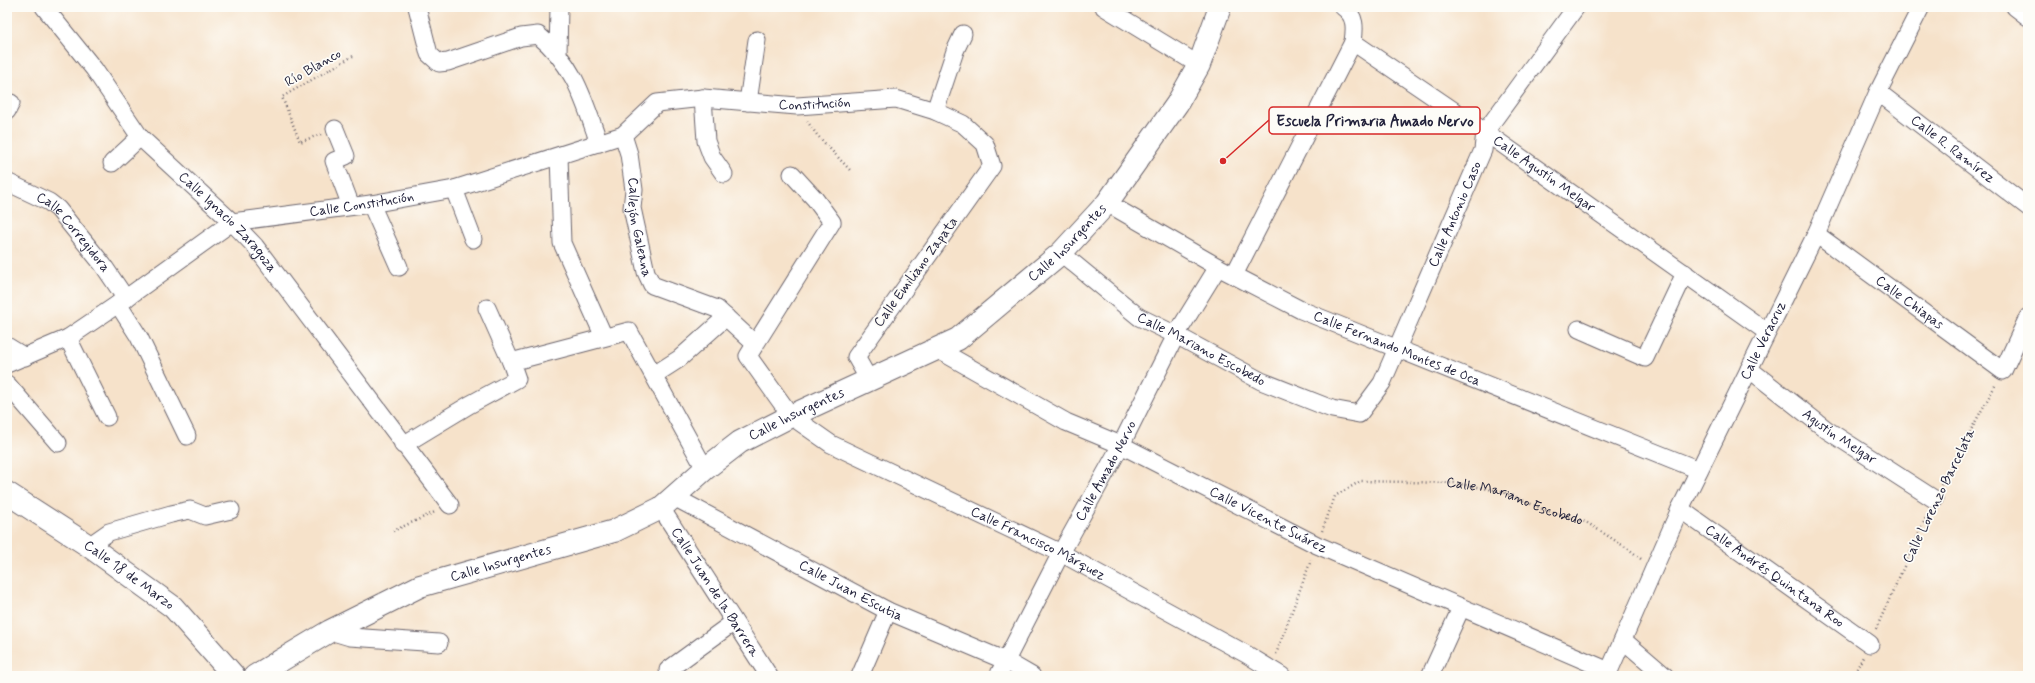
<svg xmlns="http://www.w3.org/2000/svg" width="2035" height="683" font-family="Mynerve,sans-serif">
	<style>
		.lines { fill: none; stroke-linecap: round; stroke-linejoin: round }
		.street-casing { stroke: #6c656d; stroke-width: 19 }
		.secondary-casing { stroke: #6c656d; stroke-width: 24 }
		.path { stroke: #6c656d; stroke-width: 2.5; stroke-dasharray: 1 3; stroke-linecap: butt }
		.street { stroke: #fff; stroke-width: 17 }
		.secondary { stroke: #fff; stroke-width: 22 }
		.labels { text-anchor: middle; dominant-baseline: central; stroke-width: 3.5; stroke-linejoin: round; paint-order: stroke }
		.street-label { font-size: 14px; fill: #22223b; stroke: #fdfcf7 }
		.leader { fill: none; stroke: #d62828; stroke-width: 1.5 }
		.callout-dot { fill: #d62828; stroke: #fdfcf7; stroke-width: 1.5 }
		.callout { fill: #fdfcf7; stroke: #d62828; stroke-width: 1.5 }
		.callout-label { font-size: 15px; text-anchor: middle; font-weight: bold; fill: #22223b }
	</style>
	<rect width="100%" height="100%" fill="#fdfcf7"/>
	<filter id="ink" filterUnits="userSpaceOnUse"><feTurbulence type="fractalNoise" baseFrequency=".025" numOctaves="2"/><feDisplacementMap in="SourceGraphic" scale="8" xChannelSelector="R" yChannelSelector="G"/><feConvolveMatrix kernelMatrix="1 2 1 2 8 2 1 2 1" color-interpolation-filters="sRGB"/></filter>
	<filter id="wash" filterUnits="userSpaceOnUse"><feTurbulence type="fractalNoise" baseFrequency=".012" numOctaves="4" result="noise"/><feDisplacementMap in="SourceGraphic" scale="16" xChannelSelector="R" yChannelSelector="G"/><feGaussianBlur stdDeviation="0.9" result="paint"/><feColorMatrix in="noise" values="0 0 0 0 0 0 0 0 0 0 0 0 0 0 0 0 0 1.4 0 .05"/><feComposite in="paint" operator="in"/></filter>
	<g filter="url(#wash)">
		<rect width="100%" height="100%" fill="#f6e2ca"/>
	</g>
	<g filter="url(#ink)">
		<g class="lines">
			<g class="street-casing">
				<g id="street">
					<path id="s2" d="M 44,7 L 94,69 L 140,137 L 232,222 L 255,246 L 450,505"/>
					<path d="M 417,7 L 429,54 L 439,63 L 448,62 L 521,37 L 538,35 C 575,65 584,101 599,143"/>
					<path d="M 1104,7 L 1199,65"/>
					<path id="s3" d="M 1343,7 C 1356,16 1355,28 1353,42 L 1485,132 L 1767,332"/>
					<path d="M 2015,7 L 2028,17"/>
					<path d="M 558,54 L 559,7"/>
					<path id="s4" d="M 1878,92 L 2028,207"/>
					<path d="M 703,98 L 706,141 L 712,157 L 724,174"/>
					<path d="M 748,102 L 757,40"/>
					<path d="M 7,111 L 11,103"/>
					<path d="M 935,111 L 955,51 L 963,34"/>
					<path d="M 335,129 L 346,156 L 334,161 L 351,206"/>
					<path id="s5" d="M 623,135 L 629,154 L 634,190 L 632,208 L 646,272 L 652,285 L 717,309 L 754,343"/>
					<path d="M 559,156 L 562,243 L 604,337"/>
					<path d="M 112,163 L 140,137"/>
					<path id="s6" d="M 792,174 L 815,199 L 832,222 L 748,356 L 791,416 L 831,444 L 1061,553 L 1246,654 L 1282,676"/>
					<path id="s7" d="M 7,182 L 49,202 L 58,209 L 103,265 L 126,299"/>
					<path d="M 454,189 L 473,239"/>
					<path id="s8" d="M 1107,203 L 1218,267 L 1301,310 L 1699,470"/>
					<path d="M 371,204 L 399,267"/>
					<path id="s9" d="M 1816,234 L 2003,371 L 2028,317"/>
					<path id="s10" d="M 1061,253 L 1139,317 L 1176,335 L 1261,381 L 1332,409 L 1359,414 L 1382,383 L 1483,150 L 1485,132 L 1576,7"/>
					<path d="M 1234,275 L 1353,42"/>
					<path d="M 118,304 L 139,337 L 187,436"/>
					<path d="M 487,308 L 511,362"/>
					<path d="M 1579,329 L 1645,358 L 1685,273"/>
					<path d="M 68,338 L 107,417"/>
					<path d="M 7,346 L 25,357"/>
					<path id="s11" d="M 937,349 L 1066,422 L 1121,445 L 1317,545 L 1609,671"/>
					<path id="s12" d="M 7,364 L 68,338 L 118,304 L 232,222 L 371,204 L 454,189 L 623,135 L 657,103 L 703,98 L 797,106 L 896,99 L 935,111 L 963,124 L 985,144 L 992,166 L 856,357 L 869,380"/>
					<path id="s13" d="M 1749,369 L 1827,430 L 1934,499"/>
					<path d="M 654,375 L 679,359 L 726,317"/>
					<path d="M 7,384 L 58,443"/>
					<path d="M 403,445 L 469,405 L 517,379 L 511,362 L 629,331 L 705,469"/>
					<path id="s14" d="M 674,497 L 888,611 L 1006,661 L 1032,676"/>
					<path id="s15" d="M 661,508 L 769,676"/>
					<path id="s16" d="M 1680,509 L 1870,644"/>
					<path d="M 89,546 L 109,532 L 171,514 L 190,510 L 205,516 L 231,510"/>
					<path d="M 330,631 L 350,637 L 439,643"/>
					<path d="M 1623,640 L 1665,676"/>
					<path d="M 668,670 L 734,622"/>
					<path d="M 860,676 L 888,611"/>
					<path id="s17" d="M 998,676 L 1061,553 L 1121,445 L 1176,335 L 1218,267"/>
					<path d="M 1430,676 L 1461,608"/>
					<path id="s18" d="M 1607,676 L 1680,509 L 1816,234 L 1878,92 L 1921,7"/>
				</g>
			</g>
			<g class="secondary-casing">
				<g id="secondary">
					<path id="s19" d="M 7,493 L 89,546 L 173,607 L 234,676"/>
					<path id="s20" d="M 255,676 L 330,631 L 420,586 L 614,531 L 661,508 L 705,469 L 740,442 L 791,416 L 958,339 L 1061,253 L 1107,203 L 1177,104 L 1199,65 L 1220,7"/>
				</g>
			</g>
			<g class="path">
				<path d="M 807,121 L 817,135 L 850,170"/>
				<path d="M 321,134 L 300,142 L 282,97 L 353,56"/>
				<path d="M 1941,485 L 1996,384"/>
				<path d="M 393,531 L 435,512"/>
				<path id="s1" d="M 1322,531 L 1335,496 L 1361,481 L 1454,483 L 1501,491 L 1545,510 L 1586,522 L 1630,550 L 1641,559"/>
				<path d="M 1876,629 L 1928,513"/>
				<path d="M 1276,654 L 1311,560"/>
				<path d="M 1853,676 L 1863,657"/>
			</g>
			<use href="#street" class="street"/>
			<use href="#secondary" class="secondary"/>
		</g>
	</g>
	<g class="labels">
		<g class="street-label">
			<text transform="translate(313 68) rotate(-30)">Río Blanco</text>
			<text stroke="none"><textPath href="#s12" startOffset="874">Constitución</textPath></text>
			<text stroke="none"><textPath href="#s4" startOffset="94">Calle R. Ramírez</textPath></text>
			<text stroke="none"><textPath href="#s3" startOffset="271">Calle Agustín Melgar</textPath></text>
			<text stroke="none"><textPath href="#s12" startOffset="398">Calle Constitución</textPath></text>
			<text stroke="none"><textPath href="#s10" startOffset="565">Calle Antonio Caso</textPath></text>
			<text stroke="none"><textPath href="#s2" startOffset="284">Calle Ignacio Zaragoza</textPath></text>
			<text stroke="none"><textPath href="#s5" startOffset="94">Callejón Galeana</textPath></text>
			<text stroke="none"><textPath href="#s7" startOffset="85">Calle Corregidora</textPath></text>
			<text stroke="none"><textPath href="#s20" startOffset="932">Calle Insurgentes</textPath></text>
			<text transform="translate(916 272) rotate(-54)">Calle Emiliano Zapata</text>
			<text stroke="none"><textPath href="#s9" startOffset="116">Calle Chiapas</textPath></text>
			<text stroke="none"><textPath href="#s18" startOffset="370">Calle Veracruz</textPath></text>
			<text stroke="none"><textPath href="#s10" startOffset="171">Calle Mariano Escobedo</textPath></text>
			<text stroke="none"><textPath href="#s8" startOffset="325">Calle Fernando Montes de Oca</textPath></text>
			<text stroke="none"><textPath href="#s20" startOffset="608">Calle Insurgentes</textPath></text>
			<text stroke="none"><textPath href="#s13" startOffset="113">Agustín Melgar</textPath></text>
			<text stroke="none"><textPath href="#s17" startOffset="232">Calle Amado Nervo</textPath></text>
			<text transform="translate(1939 496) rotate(-64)">Calle Lorenzo Barcelata</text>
			<text stroke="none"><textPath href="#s1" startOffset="224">Calle Mariano Escobedo</textPath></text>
			<text stroke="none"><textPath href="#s11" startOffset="373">Calle Vicente Suárez</textPath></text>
			<text stroke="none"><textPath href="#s6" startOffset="573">Calle Francisco Márquez</textPath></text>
			<text stroke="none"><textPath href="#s20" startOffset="272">Calle Insurgentes</textPath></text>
			<text stroke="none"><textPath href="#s19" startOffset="147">Calle 18 de Marzo</textPath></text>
			<text stroke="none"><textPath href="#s16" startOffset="116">Calle Andrés Quintana Roo</textPath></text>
			<text stroke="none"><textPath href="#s14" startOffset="200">Calle Juan Escutia</textPath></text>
			<text stroke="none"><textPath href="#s15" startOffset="100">Calle Juan de la Barrera</textPath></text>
		</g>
	</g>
	<path class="leader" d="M1223 161L1269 120"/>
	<circle class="callout-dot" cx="1223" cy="161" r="4"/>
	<rect class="callout" x="1269" y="107" width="211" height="27" rx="4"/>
	<g class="callout-label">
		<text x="1375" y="126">Escuela Primaria Amado Nervo</text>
	</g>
	<rect width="2035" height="683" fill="none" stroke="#fdfcf7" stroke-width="24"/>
</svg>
